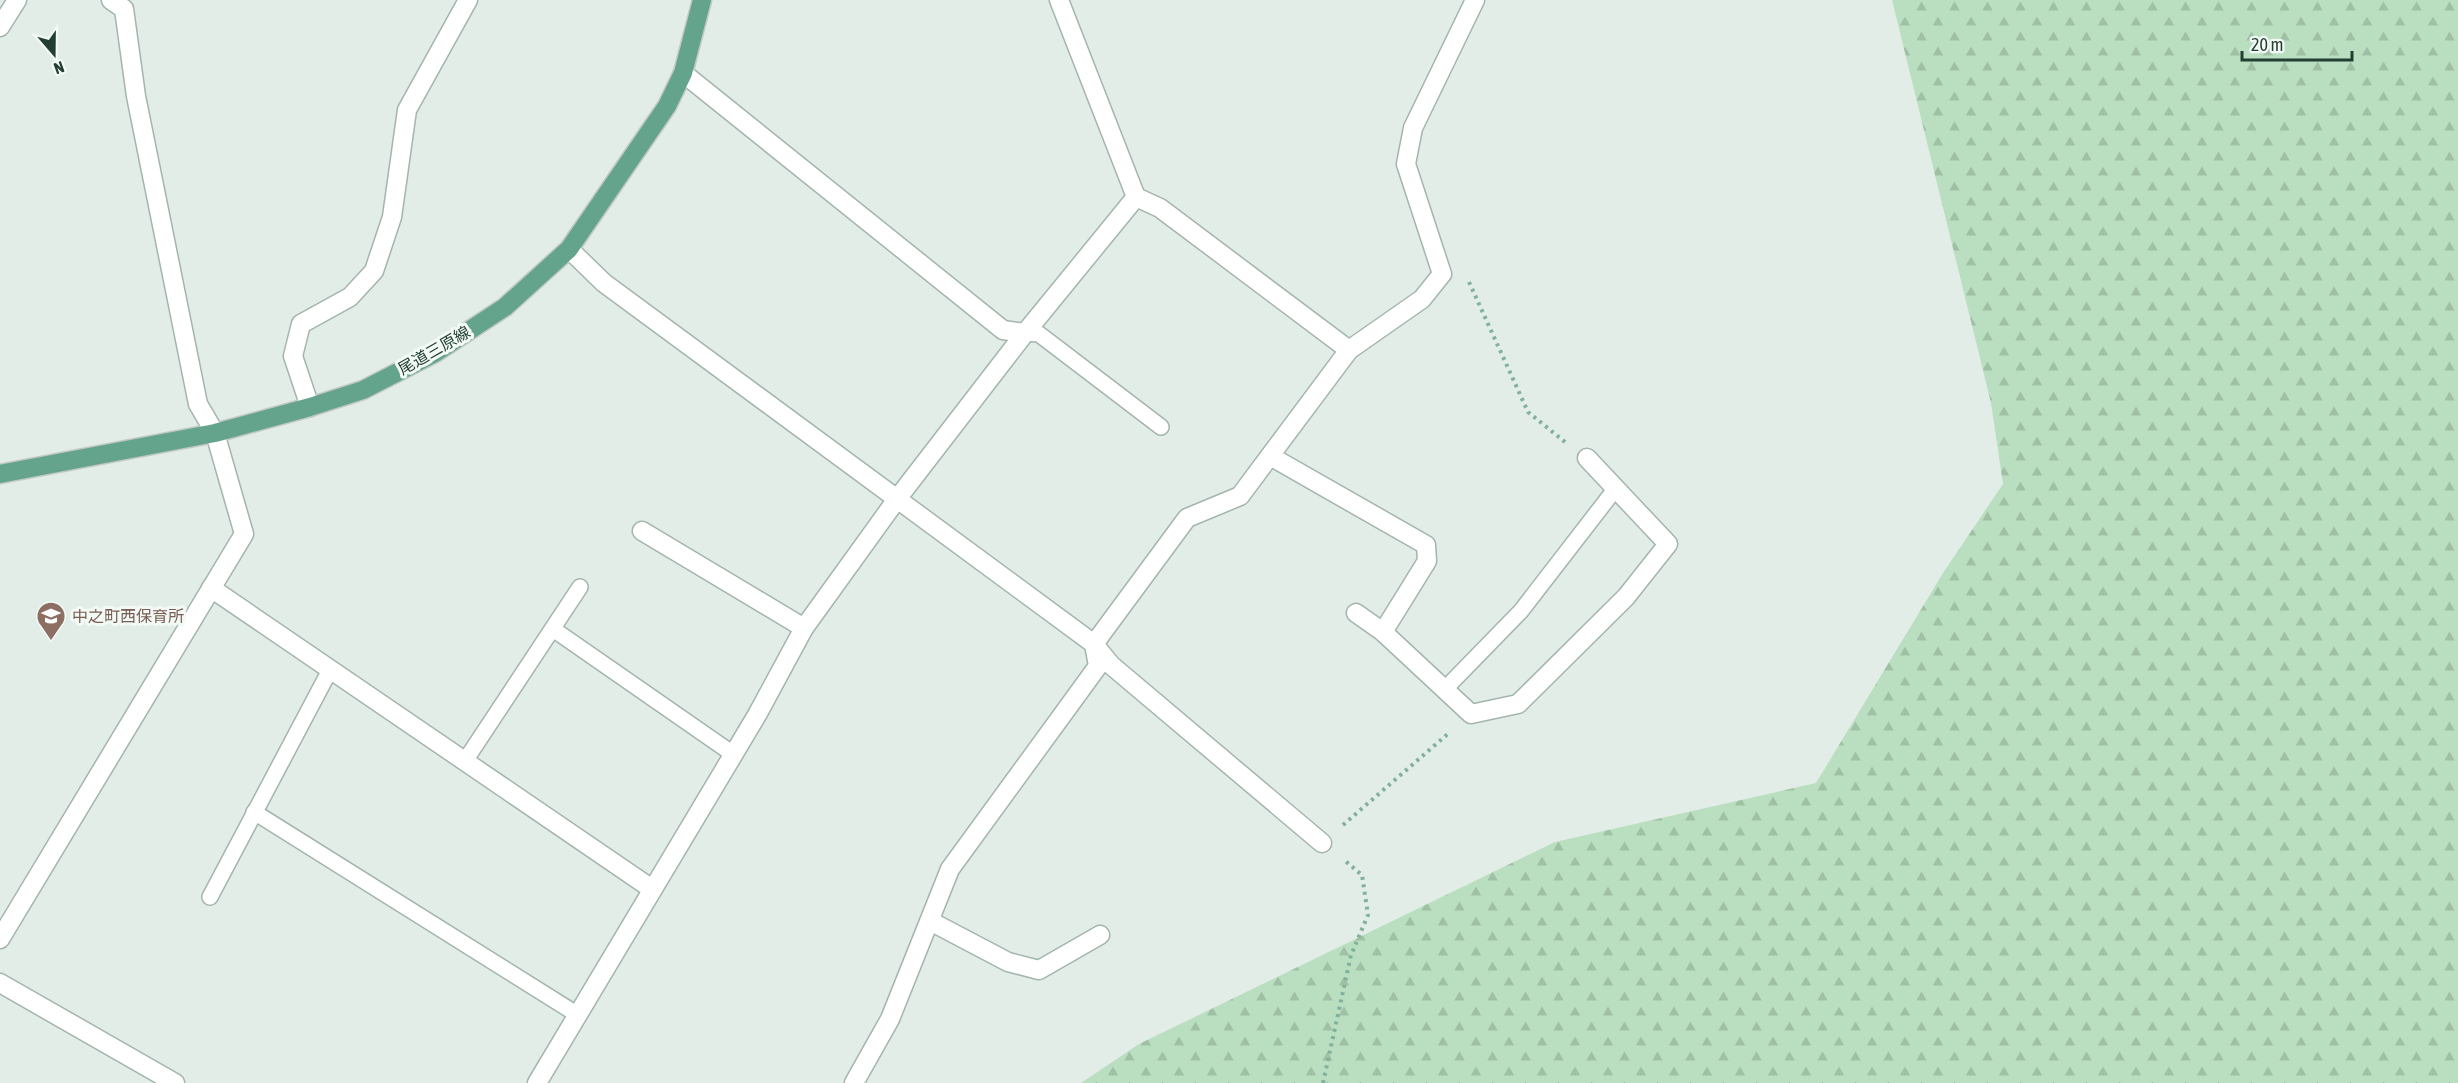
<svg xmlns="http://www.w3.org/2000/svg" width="2458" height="1083" font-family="'Asap Condensed','Noto Sans JP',sans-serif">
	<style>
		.forest { fill: url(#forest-firs) }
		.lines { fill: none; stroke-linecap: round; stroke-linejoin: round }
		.service-casing { stroke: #a4b5ad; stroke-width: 18 }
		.minor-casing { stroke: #a4b5ad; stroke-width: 21 }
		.primary-casing { stroke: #c1c9c6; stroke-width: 21 }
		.path { stroke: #81b19d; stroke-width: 4; stroke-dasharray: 3 4.5; stroke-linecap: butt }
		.service { stroke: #fff; stroke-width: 15 }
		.minor { stroke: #fff; stroke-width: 18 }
		.primary { stroke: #65a48c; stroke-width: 18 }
		.labels { text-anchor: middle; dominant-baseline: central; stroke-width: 6; stroke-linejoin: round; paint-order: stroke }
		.street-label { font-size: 16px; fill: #213f33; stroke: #f3f9f5 }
		.education-label { font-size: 16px; fill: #785e54; stroke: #f3f9f5; text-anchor: start }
	</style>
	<defs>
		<pattern id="forest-firs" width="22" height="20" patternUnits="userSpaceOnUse" patternTransform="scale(1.5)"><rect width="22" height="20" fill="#badfc0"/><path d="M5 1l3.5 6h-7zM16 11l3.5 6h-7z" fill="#a0c0a5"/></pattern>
	</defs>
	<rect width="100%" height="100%" fill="#e2ede7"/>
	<path class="forest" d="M 1892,0 L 2458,0 L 2458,1083 L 1081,1083 L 1139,1044 L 1555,842 L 1816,783 L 1943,573 L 2003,484 L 1991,403 Z"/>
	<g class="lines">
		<g class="service-casing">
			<g id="service">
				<path d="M 1025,333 L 1039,334 L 1161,427"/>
				<path d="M 553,629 L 733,754"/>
				<path d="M 1445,689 L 1521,611 L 1616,488"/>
				<path d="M 465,761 L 580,587"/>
				<path d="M 254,812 L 578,1015"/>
				<path d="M 210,897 L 330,670"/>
			</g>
		</g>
		<g class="minor-casing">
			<g id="minor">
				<path d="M 0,27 L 17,0"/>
				<path d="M 683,73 L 1003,330 L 1025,333"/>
				<path d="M 1136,197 L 1160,208 L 1349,350"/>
				<path d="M 569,249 L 604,283 L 1094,644 L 1111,665 L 1322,843"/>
				<path d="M 310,407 L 293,356 L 301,324 L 350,297 L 374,271 L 392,217 L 407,110 L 468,0"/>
				<path d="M 1270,456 L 1426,545 L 1427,561 L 1383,632"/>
				<path d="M 642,531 L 804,628"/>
				<path d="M 211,588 L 652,889"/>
				<path d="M 1356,613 L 1383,632 L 1471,714 L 1518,704 L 1626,597 L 1668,544 L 1587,458"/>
				<path d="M 930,921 L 1008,962 L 1039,970 L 1100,935"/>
				<path d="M 0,939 L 244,534 L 215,433 L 198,404 L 136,96 L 124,9 L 111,0"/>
				<path d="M 0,983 L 175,1083"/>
				<path d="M 537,1083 L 757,715 L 804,628 L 897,499 L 1025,333 L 1136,197 L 1059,0"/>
				<path d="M 854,1083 L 890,1019 L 950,869 L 1098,666 L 1094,644 L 1187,518 L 1240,496 L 1349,350 L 1422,299 L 1442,274 L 1406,164 L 1413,128 L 1475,0"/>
			</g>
		</g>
		<g class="primary-casing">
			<path id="primary" d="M 0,474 L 215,433 L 310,407 L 363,390 L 435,353 L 505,307 L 569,249 L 667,106 L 683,73 L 702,0"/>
		</g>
		<g class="path">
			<path d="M 1469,282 L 1528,412 L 1565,442"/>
			<path d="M 1343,825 L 1450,732"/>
			<path d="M 1323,1083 L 1351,955 L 1368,915 L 1362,875 L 1344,860"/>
		</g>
		<use href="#service" class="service"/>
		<use href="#minor" class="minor"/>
		<use href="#primary" class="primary"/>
	</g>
	<defs>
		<g id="school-pin" transform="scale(1.5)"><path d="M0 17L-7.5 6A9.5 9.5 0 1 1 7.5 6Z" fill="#8d6e63" stroke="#f3f9f5"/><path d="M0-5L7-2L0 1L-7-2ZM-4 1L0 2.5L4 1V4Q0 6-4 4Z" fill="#fff"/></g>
	</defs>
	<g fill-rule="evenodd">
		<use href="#school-pin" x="51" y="616"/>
	</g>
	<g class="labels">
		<g class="street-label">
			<text transform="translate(434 350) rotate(-30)">尾道三原線</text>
		</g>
		<g class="education-label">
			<text x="72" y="616">中之町西保育所</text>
		</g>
	</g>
	<g transform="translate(54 54) rotate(160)" stroke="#f3f9f5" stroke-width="4.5" paint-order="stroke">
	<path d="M0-4.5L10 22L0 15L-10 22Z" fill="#213f33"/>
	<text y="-9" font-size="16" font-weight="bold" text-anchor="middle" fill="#213f33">N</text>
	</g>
	<path d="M2242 51v9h110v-9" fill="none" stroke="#213f33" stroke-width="3"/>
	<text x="2251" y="51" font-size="18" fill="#213f33" stroke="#f3f9f5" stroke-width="4.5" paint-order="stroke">20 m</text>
</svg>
